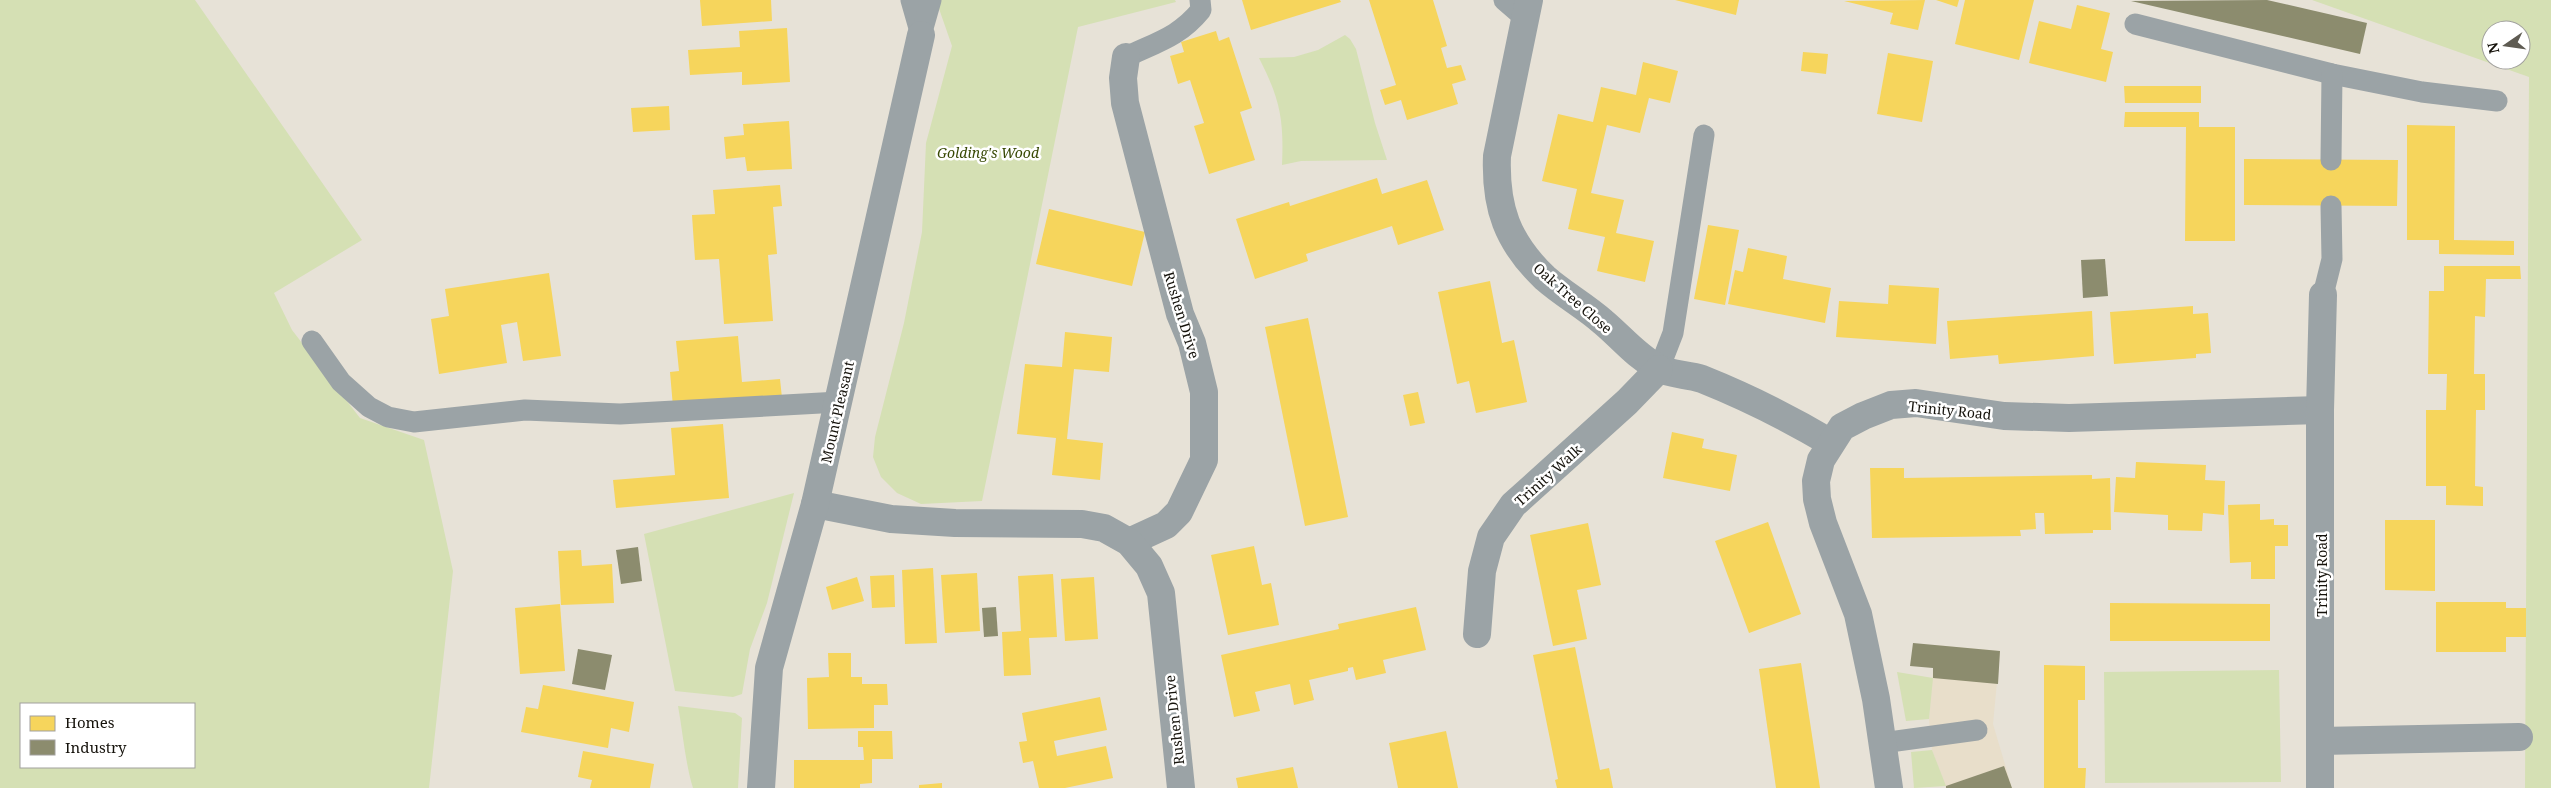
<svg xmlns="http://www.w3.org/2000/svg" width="2551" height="788" font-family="'Noto Serif',serif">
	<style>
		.built { fill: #e8deca }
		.green { fill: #d5e0b4; fill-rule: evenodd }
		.homes { fill: #f6d55c }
		.industry { fill: #8c8c6e }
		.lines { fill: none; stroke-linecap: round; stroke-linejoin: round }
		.service { stroke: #9ba3a6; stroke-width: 21 }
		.minor { stroke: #9ba3a6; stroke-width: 28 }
		.labels { text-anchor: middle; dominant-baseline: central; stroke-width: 5; stroke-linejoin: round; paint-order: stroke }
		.park-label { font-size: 14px; font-style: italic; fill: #384904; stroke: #fff }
		.street-label { font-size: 14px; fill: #15120b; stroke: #fff }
	</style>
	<rect width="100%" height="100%" fill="#e7e2d7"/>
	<path class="built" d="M 1935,645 L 2000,651 L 1993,724 L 2012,788 L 1946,788 L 1932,750 L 1929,720 Z"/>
	<g class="green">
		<path d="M 0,0 L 195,0 L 362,240 L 274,293 L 292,330 L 360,418 L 424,440 L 453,571 L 429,788 L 0,788 ZM 21,704 L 194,704 L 194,767 L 21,767 Z"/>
		<path d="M 936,0 L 1175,0 L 1176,2 L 1078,27 L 982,501 L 921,504 L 897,493 L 881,477 L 873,457 L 875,437 L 904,323 L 922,232 L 926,143 L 952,46 Z"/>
		<path d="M 2312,0 L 2551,0 L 2551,788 L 2525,788 L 2529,77 ZM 2491,30 L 2521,30 L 2521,60 L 2491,60 Z"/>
		<path d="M 1345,35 L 1350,39 L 1356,49 L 1375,123 L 1387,160 L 1301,161 L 1282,165 C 1284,119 1280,99 1259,58 L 1294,57 L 1318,50 Z"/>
		<path d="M 794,493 L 767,603 L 750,649 L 742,694 L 733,697 L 675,691 L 644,534 Z"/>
		<path d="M 2279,670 L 2281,782 L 2105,783 L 2104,672 Z"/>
		<path d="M 1897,672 L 1933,678 L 1929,719 L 1906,721 Z"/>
		<path d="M 678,706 L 735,713 L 742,718 L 738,788 L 693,788 C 685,762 683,733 678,706 Z"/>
		<path d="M 1932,750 L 1946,786 L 1914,788 L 1911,752 Z"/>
	</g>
	<g class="homes">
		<path d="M 700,0 L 771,0 L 772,21 L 702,26 Z"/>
		<path d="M 1242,0 L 1340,0 L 1341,2 L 1251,30 Z"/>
		<path d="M 1369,0 L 1433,0 L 1447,46 L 1441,48 L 1447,68 L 1461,65 L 1466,80 L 1452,84 L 1458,104 L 1407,120 L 1401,100 L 1385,105 L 1380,90 L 1396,85 Z"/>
		<path d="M 1675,0 L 1739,0 L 1736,15 Z"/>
		<path d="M 1925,0 L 1918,30 L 1890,24 L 1893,13 L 1844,1 Z"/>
		<path d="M 1936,0 L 1959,0 L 1957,7 Z"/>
		<path d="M 1965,0 L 2034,0 L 2019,60 L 1955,44 Z"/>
		<path d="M 2077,5 L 2110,13 L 2101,49 L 2113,52 L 2106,82 L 2029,63 L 2039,21 L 2071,29 Z"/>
		<path d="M 787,28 L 790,82 L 742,85 L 742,72 L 690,75 L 688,50 L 740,47 L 739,31 Z"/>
		<path d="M 1216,31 L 1219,41 L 1229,37 L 1252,108 L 1240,112 L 1255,160 L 1209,174 L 1194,126 L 1204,123 L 1190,80 L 1178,84 L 1170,56 L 1184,52 L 1181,42 Z"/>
		<path d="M 1803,52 L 1828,54 L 1826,74 L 1801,71 Z"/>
		<path d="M 1888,53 L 1933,61 L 1922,122 L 1877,114 Z"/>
		<path d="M 1643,62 L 1678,71 L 1670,103 L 1649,98 L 1640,133 L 1607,125 L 1591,193 L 1624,200 L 1616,233 L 1654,241 L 1645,282 L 1597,271 L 1605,237 L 1568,229 L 1577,189 L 1542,181 L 1558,114 L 1593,122 L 1601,87 L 1636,95 Z"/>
		<path d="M 2124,86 L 2201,86 L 2201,103 L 2125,103 Z"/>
		<path d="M 669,106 L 670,130 L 633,132 L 631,108 Z"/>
		<path d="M 2125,112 L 2199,112 L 2199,127 L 2235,127 L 2235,241 L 2185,241 L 2186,127 L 2124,127 Z"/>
		<path d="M 789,121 L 792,169 L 747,171 L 745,157 L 726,159 L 724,137 L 744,135 L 743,124 Z"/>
		<path d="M 2407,125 L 2455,126 L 2454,240 L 2514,241 L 2514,255 L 2439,254 L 2439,240 L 2407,240 Z"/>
		<path d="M 2244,159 L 2398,160 L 2397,206 L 2244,205 Z"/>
		<path d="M 1377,178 L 1382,194 L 1427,180 L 1444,230 L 1398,245 L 1392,226 L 1306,254 L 1308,261 L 1255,279 L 1236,219 L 1289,202 L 1290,206 Z"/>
		<path d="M 780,185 L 782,206 L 773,207 L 777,254 L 768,255 L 773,321 L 724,324 L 719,259 L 695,260 L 692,215 L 715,214 L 713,190 Z"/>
		<path d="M 1049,209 L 1145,232 L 1132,286 L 1036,264 Z"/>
		<path d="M 1708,225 L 1739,230 L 1725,305 L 1694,299 Z"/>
		<path d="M 1748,248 L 1787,256 L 1783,279 L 1831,288 L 1825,323 L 1728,304 L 1735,270 L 1743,272 Z"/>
		<path d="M 2444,266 L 2520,266 L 2521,279 L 2486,279 L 2485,317 L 2475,316 L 2474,374 L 2485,374 L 2485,410 L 2476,410 L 2475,486 L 2483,487 L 2483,506 L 2446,505 L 2446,486 L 2426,486 L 2426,410 L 2446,410 L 2447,374 L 2428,374 L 2429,291 L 2444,291 Z"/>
		<path d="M 549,273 L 561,356 L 523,361 L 517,322 L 501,325 L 507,363 L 439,374 L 431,319 L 449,316 L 445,289 Z"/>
		<path d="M 1490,281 L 1502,343 L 1514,340 L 1527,402 L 1476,413 L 1469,381 L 1457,384 L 1438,292 Z"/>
		<path d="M 1889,285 L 1939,288 L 1936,344 L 1836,337 L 1839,301 L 1888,304 Z"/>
		<path d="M 2193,306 L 2193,314 L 2208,313 L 2211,353 L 2196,354 L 2196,358 L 2114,364 L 2110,312 Z"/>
		<path d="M 2092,311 L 2094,356 L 1999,364 L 1998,355 L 1950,359 L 1947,321 Z"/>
		<path d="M 1308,318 L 1348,517 L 1305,526 L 1265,327 Z"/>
		<path d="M 1065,332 L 1112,337 L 1109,372 L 1074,369 L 1067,439 L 1103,443 L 1100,480 L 1052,475 L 1056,438 L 1017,434 L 1025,364 L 1062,367 Z"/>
		<path d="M 738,336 L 742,382 L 780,379 L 782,398 L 673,407 L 670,372 L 679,371 L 676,341 Z"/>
		<path d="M 1418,392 L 1425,423 L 1410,426 L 1403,395 Z"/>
		<path d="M 723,424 L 729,498 L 616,508 L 613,480 L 675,475 L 671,428 Z"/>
		<path d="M 1672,432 L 1704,439 L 1702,448 L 1737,455 L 1730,491 L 1663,478 Z"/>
		<path d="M 2136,462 L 2206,465 L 2205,480 L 2225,481 L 2224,515 L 2203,513 L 2202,531 L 2168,530 L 2168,515 L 2114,512 L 2116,477 L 2135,478 Z"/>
		<path d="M 1870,468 L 1904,468 L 1904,478 L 2092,475 L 2092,479 L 2110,478 L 2111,530 L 2093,530 L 2093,533 L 2045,534 L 2044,513 L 2035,513 L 2036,529 L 2020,530 L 2021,536 L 1872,538 Z"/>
		<path d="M 2260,504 L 2260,520 L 2274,519 L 2274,525 L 2288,525 L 2288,546 L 2275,546 L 2275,579 L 2251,579 L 2251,562 L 2230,563 L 2228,505 Z"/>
		<path d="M 2385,520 L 2435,520 L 2435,591 L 2385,590 Z"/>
		<path d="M 1768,522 L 1801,614 L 1749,633 L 1715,541 Z"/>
		<path d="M 1588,523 L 1601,585 L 1577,590 L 1587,639 L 1553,646 L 1530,535 Z"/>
		<path d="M 1254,546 L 1262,585 L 1271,583 L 1279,625 L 1228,635 L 1211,555 Z"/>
		<path d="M 581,550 L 582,566 L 612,564 L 614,603 L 561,605 L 558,551 Z"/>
		<path d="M 933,568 L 937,643 L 905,644 L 902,570 Z"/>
		<path d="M 977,573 L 980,631 L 945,633 L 941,575 Z"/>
		<path d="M 1053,574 L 1057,637 L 1029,638 L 1031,675 L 1004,676 L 1002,632 L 1021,631 L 1018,576 Z"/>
		<path d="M 894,575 L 895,607 L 872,608 L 870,576 Z"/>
		<path d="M 857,577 L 864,601 L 832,610 L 826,587 Z"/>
		<path d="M 1094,577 L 1098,639 L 1065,641 L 1061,579 Z"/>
		<path d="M 2436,602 L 2506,602 L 2506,608 L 2526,608 L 2526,637 L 2506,637 L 2506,652 L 2436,652 Z"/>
		<path d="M 2110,603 L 2270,604 L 2270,641 L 2110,641 Z"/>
		<path d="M 560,604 L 565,671 L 520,674 L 515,608 Z"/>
		<path d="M 1416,607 L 1426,650 L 1383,660 L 1386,673 L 1356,680 L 1353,667 L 1348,668 L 1348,671 L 1309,680 L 1314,700 L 1294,705 L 1290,684 L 1255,692 L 1260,711 L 1234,717 L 1221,655 L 1339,629 L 1338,624 Z"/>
		<path d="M 1575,647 L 1600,770 L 1609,768 L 1613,788 L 1557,788 L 1555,780 L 1558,779 L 1533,655 Z"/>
		<path d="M 828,653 L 851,653 L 851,677 L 862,677 L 862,684 L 887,684 L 888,705 L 874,705 L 874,728 L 808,729 L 807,678 L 829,677 Z"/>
		<path d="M 1801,663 L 1820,788 L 1776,788 L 1759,669 Z"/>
		<path d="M 2044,665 L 2085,666 L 2085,700 L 2078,700 L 2078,768 L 2086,768 L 2085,788 L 2044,788 Z"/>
		<path d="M 543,685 L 634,702 L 629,732 L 611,728 L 608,748 L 521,732 L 526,707 L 538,709 Z"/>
		<path d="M 1100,697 L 1107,730 L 1054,741 L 1057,756 L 1106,746 L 1113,778 L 1065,788 L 1039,788 L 1033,761 L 1023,763 L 1019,742 L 1027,741 L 1022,713 Z"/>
		<path d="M 858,731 L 892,731 L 893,759 L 872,759 L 872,783 L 860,784 L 860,788 L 794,788 L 794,760 L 864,760 L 863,747 L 858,747 Z"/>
		<path d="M 1446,731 L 1458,788 L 1398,788 L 1389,743 Z"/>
		<path d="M 583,751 L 654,764 L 650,788 L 590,788 L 592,780 L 578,777 Z"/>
		<path d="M 1293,767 L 1298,788 L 1238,788 L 1236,778 Z"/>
		<path d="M 942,783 L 942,788 L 919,788 L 919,785 Z"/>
	</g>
	<g class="industry">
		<path d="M 2267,0 L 2367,23 L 2360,54 L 2131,1 Z"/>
		<path d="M 2105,259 L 2108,296 L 2083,298 L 2081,260 Z"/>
		<path d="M 638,547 L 642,581 L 621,584 L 616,550 Z"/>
		<path d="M 996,607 L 998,636 L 984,637 L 982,608 Z"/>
		<path d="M 1913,643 L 2000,651 L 1998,684 L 1933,678 L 1933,668 L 1910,666 Z"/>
		<path d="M 578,649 L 612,655 L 605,690 L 572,684 Z"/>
		<path d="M 2004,766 L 2012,788 L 1946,788 L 1946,786 Z"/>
	</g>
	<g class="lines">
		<g class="service">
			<path d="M 911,0 L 921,35"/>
			<path d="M 1504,0 L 1526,19"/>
			<path d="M 2135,24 L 2332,74 L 2422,92 L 2497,101"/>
			<path d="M 921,35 L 931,0"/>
			<path d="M 1126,57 C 1157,42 1179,37 1201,10 L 1200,0"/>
			<path d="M 2331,160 L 2332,74"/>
			<path d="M 2323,295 L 2332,259 L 2331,206"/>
			<path d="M 312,341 L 341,382 L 369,407 L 388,417 L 414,422 L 525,410 L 620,414 L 839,402"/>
			<path d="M 1659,369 L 1673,333 L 1704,135"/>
			<path d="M 1882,743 L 1977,730"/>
		</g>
		<g class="minor">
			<path d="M 1529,0 L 1497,156 C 1495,207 1507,242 1545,278 C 1563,294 1585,306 1603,322 C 1621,337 1636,356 1658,368 C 1670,375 1688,374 1702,379 C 1747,397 1789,418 1831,443"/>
			<path d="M 1126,57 L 1123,78 L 1125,103 L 1180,314 L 1192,343 L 1204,392 L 1204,460 L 1179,512 L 1166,525 L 1129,542"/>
			<path d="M 815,504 L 891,519 L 955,523 L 1082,524 L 1104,528 L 1129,542 L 1149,566 L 1161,593 L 1181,788"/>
			<path d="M 1477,634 L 1482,571 L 1491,537 L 1513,505 L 1627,402 L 1659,369"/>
			<path d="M 2320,741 L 2519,737"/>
			<path d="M 761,788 L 769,668 L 815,504 L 921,35"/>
			<path d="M 1889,788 L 1876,699 L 1858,614 L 1823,523 L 1817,499 L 1816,481 L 1821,460 L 1842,427 L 1863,416 L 1891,405 L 1916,403 L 2004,416 L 2069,418 L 2320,410"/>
			<path d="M 2320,788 L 2320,410 L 2323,295"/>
		</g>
	</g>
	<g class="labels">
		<g class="park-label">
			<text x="988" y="152">Golding's Wood</text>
		</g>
		<g class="street-label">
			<text transform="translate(1573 298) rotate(41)">Oak Tree Close</text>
			<text transform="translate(1182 315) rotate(73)">Rushen Drive</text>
			<text transform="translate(1950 410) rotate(6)">Trinity Road</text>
			<text transform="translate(837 412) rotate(-77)">Mount Pleasant</text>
			<text transform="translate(1548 475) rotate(-42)">Trinity Walk</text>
			<text transform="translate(2321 575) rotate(-90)">Trinity Road</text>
			<text transform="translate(1174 720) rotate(-96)">Rushen Drive</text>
		</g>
	</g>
	<rect x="20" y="703" width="175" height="65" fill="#ffffff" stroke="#a1a09d"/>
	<rect x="30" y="716" width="25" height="15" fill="#f6d55c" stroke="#a1a09d"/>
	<text x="65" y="728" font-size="15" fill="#15120b">Homes</text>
	<rect x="30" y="740" width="25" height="15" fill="#8c8c6e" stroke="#a1a09d"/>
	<text x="65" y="753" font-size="15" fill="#15120b">Industry</text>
	<g transform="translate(2506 45) rotate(257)"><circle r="24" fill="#ffffff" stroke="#a1a09d"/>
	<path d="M0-4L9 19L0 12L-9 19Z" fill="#5e5b52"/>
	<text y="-8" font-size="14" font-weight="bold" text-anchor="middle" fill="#15120b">N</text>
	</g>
</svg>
